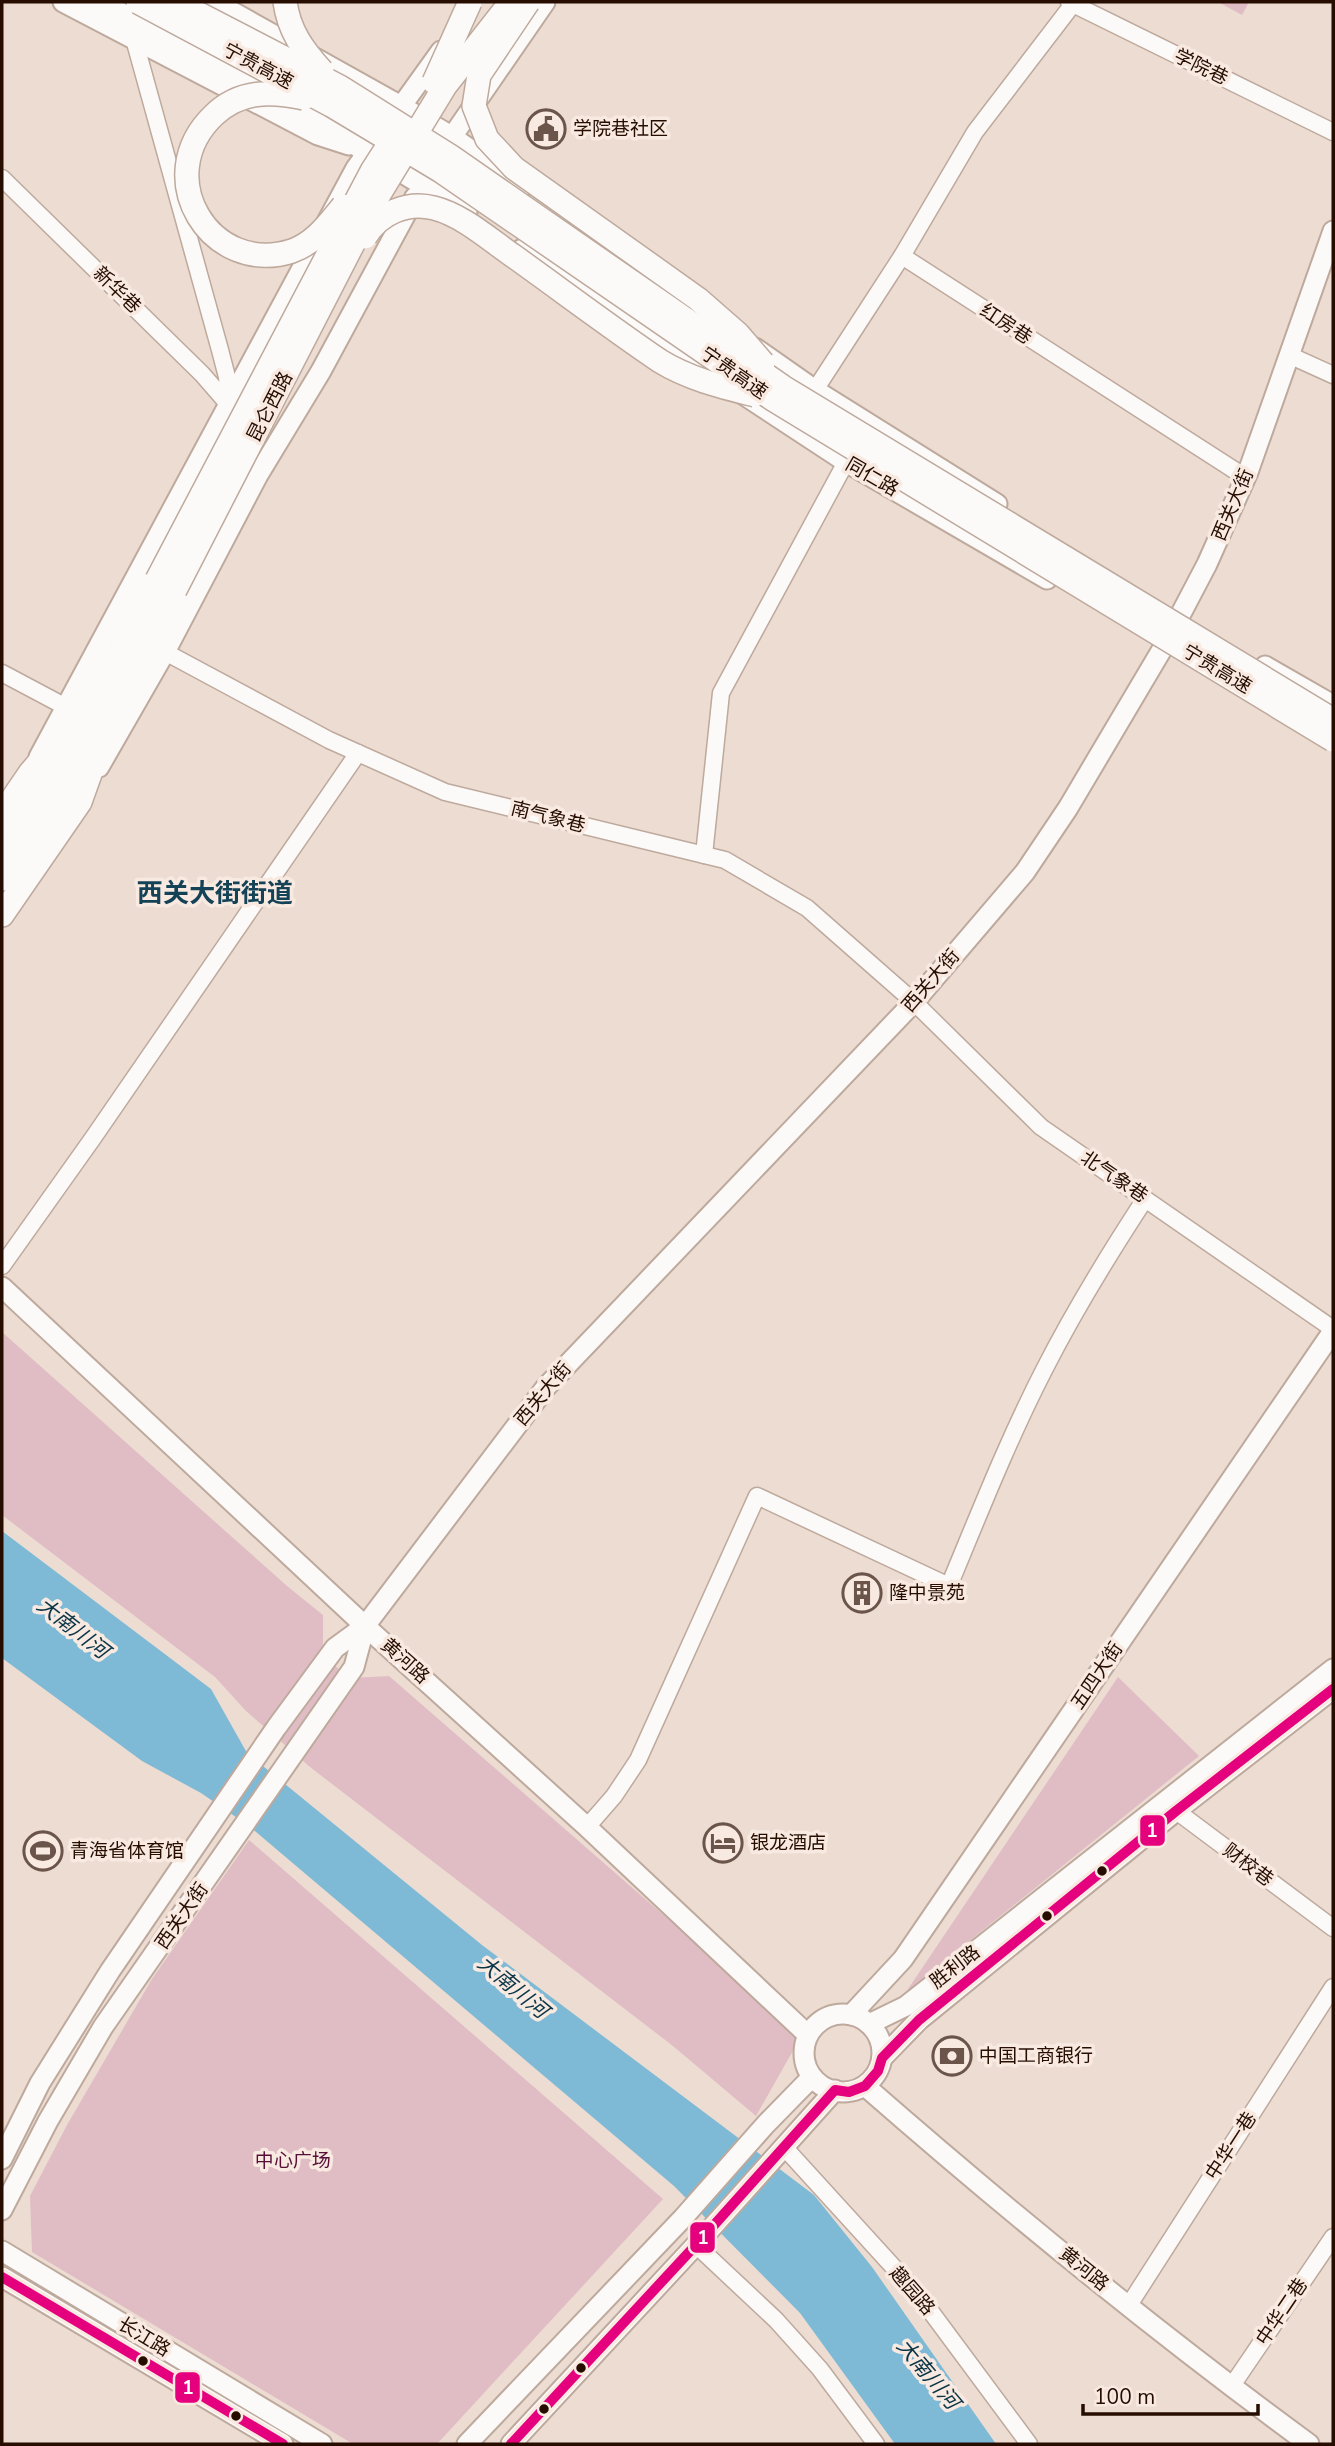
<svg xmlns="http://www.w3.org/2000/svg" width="1335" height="2446" font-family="'Nunito Sans','Noto Sans SC',sans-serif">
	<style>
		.green { fill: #e0bdc4 }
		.water { fill: #7ebad6 }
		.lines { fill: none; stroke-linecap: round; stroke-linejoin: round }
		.minor-casing { stroke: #bea99d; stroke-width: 19 }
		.major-casing { stroke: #bea99d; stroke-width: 23 }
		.highway-casing { stroke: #bea99d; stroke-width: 26 }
		.minor { stroke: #fcfaf8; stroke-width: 16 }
		.major { stroke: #fcfaf8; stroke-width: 19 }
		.highway { stroke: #fcfaf8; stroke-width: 23 }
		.highway-bridge-casing { stroke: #bea99d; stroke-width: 26; stroke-linecap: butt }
		.highway-bridge { stroke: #fcfaf8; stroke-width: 23 }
		.bus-1-casing { stroke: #f8e9e1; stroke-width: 16 }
		.bus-1 { stroke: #e5007d; stroke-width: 10 }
		.bus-dot { fill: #260d00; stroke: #f8e9e1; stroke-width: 2.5 }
		.labels { text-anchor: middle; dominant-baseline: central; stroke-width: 7; stroke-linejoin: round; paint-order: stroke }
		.street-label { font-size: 19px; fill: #260d00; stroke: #f8e9e1 }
		.poi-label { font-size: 19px; fill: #260d00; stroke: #f8e9e1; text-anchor: start }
		.park-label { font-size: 19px; fill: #570f38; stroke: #f8e9e1 }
		.water-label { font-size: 21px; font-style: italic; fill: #0a3547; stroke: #f8e9e1 }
		.district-label { font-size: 26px; font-weight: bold; fill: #144256; stroke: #f8e9e1 }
		.line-badge { stroke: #f8e9e1; stroke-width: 2.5 }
		.badge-label { font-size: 19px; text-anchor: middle; font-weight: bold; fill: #fff }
	</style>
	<rect width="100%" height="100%" fill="#ecdcd2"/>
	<g class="green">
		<path d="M 1218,2 L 1249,2 L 1242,15 Z"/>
		<path d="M 2,1332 L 287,1586 L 323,1615 L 323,1657 L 351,1678 L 389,1676 L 798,2032 L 795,2047 L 756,2116 L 673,2046 L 310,1767 L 246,1711 L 215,1677 L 2,1515 Z"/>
		<path d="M 1118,1677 L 1199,1756 L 906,1992 Z"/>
		<path d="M 249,1840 L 663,2199 L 437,2444 L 353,2444 L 32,2252 L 30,2196 L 67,2125 L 152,1979 Z"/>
	</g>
	<path class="water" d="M 2,1531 L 211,1689 L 247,1753 L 482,1945 L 814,2195 L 872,2267 L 996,2444 L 895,2444 L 800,2313 L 674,2186 L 249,1826 L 201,1793 L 142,1761 L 2,1658 Z"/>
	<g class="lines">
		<g class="minor-casing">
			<g id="minor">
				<path d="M 1069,2 L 1333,132"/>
				<path d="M 134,39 L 220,350 L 227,377 L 229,405"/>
				<path d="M 2,178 L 202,374 L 229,405"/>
				<path d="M 902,256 L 1245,477"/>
				<path d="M 1289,355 L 1333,375"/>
				<path d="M 815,390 L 902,256 L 975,132 L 1073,4"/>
				<path d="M 165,652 L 329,740 L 445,792 L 725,860 L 807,908 L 914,1002 L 1041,1127 L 1333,1329"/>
				<path d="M 2,673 L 66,707"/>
				<path d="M 704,855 L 721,693 L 846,462"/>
				<path d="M 2,1266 L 93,1138 L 358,753"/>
				<path d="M 1167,1804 L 1333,1928"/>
				<path d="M 587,1827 L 614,1796 L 638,1760 L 757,1496 L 949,1586 C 979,1514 1008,1440 1044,1370 C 1074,1311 1109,1254 1145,1199"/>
				<path d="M 784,2147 L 917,2293 L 1029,2444"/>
				<path d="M 696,2245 L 776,2320 L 820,2369 L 876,2444"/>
				<path d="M 1129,2305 L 1333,1987"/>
				<path d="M 1231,2387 L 1333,2237"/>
			</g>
		</g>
		<g class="major-casing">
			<g id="major">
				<path d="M 63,2 L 318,135 L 349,145"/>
				<path d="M 215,2 L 401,106 L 451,136 L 523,186"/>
				<path d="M 395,115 L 441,51"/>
				<path d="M 445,147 L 545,2"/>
				<path d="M 383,161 L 467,213"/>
				<path d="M 522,249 L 846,462 L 1047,579"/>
				<path d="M 755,348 L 815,390 L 997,504"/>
				<path d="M 1265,666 L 1333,705"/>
				<path d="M 39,757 L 356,168 L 375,142"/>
				<path d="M 99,767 L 165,652 L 258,475 L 321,371 L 415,197"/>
				<path d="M 2,1287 L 365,1626 L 587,1827 L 808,2035"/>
				<circle cx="843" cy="2053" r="39"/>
				<path d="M 851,2015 L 903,1959 L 1333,1331"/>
				<path d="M 869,2024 L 906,2006 L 1333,1669"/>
				<path d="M 882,2058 L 919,2020 L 1176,1811 L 1333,1689"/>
				<path d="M 865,2086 C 1008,2211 1156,2332 1309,2444"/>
				<path d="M 2,2159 L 40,2083 L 110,1971 L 276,1728 L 335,1648 L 365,1626 L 546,1387 L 914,1002 L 1025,872 L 1068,808 L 1164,646 L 1207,564 L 1248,472 L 1333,231"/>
				<path d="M 2,2210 L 48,2121 L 103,2027 L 354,1667 L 365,1626"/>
				<path d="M 2,2251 L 322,2444"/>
				<path d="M 2,2277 L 283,2444"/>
				<path d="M 467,2444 L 682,2219 L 766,2124 L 812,2077"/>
				<path d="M 511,2444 L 706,2234 L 835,2090"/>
			</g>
		</g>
		<g class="highway-casing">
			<g id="highway">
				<path d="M 97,2 L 349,137 L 367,152"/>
				<path d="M 2,814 L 30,773 L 54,745"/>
				<path d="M 2,848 C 60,762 109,672 157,580"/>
				<path d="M 2,879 L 42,821 L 115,704 L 175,590"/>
				<path d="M 2,915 L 80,802 L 100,746"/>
			</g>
		</g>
		<use href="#minor" class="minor"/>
		<use href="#major" class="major"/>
		<use href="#highway" class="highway"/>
		<g class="highway-bridge-casing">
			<g id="highway-bridge">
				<path d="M 138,2 L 331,105 L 441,171 L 774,400 L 1333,740"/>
				<path d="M 176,2 L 340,87 L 450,156 L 783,387 L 1333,720"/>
				<path d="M 285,2 C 289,31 303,50 322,71"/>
				<path d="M 528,2 L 479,75 L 474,106 L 487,139 L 514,168 L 698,299 L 738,334 L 763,363"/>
				<path d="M 434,82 L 470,2"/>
				<path d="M 304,98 C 271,91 240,90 214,115 C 149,177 211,277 292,251 C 315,243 329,223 343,206"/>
				<path d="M 365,237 C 379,213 408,201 434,208 C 462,215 489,239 512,255 C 561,290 610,327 660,361 C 689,379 723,387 755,395"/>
				<path d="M 157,580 L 372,171 L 399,129"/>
				<path d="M 175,590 L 375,201 L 445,86 L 511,2"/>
			</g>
		</g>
		<use href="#highway-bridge" class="highway-bridge"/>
		<g class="bus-1-casing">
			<g id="bus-1">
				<path d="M 2,2277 L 283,2444"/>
				<path d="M 511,2444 L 706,2234 L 835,2090 L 849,2092 L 865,2086 L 878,2071 L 882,2058 L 919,2020 L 1176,1811 L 1333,1689"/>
			</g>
		</g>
		<use href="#bus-1" class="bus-1"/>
	</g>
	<defs>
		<g id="civic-ring" transform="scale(2.0125)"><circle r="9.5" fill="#f8e9e1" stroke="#6b554a" stroke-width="1.5"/><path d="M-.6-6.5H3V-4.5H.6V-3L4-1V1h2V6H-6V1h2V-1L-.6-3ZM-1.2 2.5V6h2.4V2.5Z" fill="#6b554a"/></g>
		<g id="building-ring" transform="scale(2.0125)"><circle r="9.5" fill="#f8e9e1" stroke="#6b554a" stroke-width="1.5"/><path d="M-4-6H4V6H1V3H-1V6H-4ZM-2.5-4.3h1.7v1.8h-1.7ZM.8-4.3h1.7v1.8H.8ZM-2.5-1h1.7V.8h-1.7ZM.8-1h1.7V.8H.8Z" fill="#6b554a"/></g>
		<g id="hotel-ring" transform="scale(2.0125)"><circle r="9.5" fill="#f8e9e1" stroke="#6b554a" stroke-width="1.5"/><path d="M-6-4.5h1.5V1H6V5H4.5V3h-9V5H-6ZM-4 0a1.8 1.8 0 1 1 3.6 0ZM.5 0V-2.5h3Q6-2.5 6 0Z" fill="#6b554a"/></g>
		<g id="stadium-ring" transform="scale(2.0125)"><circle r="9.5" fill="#f8e9e1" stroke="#6b554a" stroke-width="1.5"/><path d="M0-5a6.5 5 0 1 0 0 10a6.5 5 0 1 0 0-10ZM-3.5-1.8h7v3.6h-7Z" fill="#6b554a"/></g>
		<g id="bank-ring" transform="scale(2.0125)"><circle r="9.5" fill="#f8e9e1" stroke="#6b554a" stroke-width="1.5"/><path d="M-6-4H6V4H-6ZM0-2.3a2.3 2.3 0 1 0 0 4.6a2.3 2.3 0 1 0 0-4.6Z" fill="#6b554a"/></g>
	</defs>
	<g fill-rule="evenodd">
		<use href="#civic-ring" x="546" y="129"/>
		<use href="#building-ring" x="862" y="1593"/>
		<use href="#hotel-ring" x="723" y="1843"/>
		<use href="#stadium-ring" x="43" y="1851"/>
		<use href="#bank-ring" x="952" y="2056"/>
	</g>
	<g class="bus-dot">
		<circle cx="1102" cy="1871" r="6"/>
		<circle cx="1047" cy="1916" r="6"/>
		<circle cx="143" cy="2361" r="6"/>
		<circle cx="581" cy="2368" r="6"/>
		<circle cx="544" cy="2409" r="6"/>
		<circle cx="236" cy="2416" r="6"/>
	</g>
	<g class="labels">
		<g class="street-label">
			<text transform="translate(258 66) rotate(28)">宁贵高速</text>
			<text transform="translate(1201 67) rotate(26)">学院巷</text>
			<text transform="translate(117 290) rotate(44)">新华巷</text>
			<text transform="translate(1006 324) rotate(33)">红房巷</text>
			<text transform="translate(734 373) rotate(35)">宁贵高速</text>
			<text transform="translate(270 407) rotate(-63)">昆仑西路</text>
			<text transform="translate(872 477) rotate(30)">同仁路</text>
			<text transform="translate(1233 505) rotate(-67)">西关大街</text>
			<text transform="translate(1217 669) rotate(31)">宁贵高速</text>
			<text transform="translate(548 817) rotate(14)">南气象巷</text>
			<text transform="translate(931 981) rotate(-49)">西关大街</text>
			<text transform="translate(1114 1177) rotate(34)">北气象巷</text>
			<text transform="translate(543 1394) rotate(-50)">西关大街</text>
			<text transform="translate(405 1661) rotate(42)">黄河路</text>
			<text transform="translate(1097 1676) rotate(-56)">五四大街</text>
			<text transform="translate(1248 1865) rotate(37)">财校巷</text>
			<text transform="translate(182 1916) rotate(-55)">西关大街</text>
			<text transform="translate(955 1967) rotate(-38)">胜利路</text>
			<text transform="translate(1231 2146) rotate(-57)">中华一巷</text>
			<text transform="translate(1084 2269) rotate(39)">黄河路</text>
			<text transform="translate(912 2291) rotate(49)">趣园路</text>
			<text transform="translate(1282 2312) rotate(-56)">中华二巷</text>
			<text transform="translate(144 2337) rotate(31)">长江路</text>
		</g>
		<g class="poi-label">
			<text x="573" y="129">学院巷社区</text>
			<text x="889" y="1593">隆中景苑</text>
			<text x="750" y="1843">银龙酒店</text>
			<text x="70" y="1851">青海省体育馆</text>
			<text x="979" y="2056">中国工商银行</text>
		</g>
		<g class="park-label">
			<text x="293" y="2161">中心广场</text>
		</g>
		<g class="water-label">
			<text transform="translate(73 1628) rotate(38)">大南川河</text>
			<text transform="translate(513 1987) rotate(40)">大南川河</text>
			<text transform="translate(928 2374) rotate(50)">大南川河</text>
		</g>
		<g class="district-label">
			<text x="215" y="893">西关大街街道</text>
		</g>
	</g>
	<g class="line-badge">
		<rect x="1139" y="1814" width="27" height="33" rx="7" fill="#e5007d"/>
		<rect x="689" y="2221" width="27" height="33" rx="7" fill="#e5007d"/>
		<rect x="174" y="2371" width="27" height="33" rx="7" fill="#e5007d"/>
	</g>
	<g class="badge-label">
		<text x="1152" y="1837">1</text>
		<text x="703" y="2244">1</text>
		<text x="188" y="2394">1</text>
	</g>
	<rect width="1335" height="2446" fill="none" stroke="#260d00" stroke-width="7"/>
	<path d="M1083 2404v10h175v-10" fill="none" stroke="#260d00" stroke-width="3.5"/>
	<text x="1094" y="2404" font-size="21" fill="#260d00" stroke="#f8e9e1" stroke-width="5" paint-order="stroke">100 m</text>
</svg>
